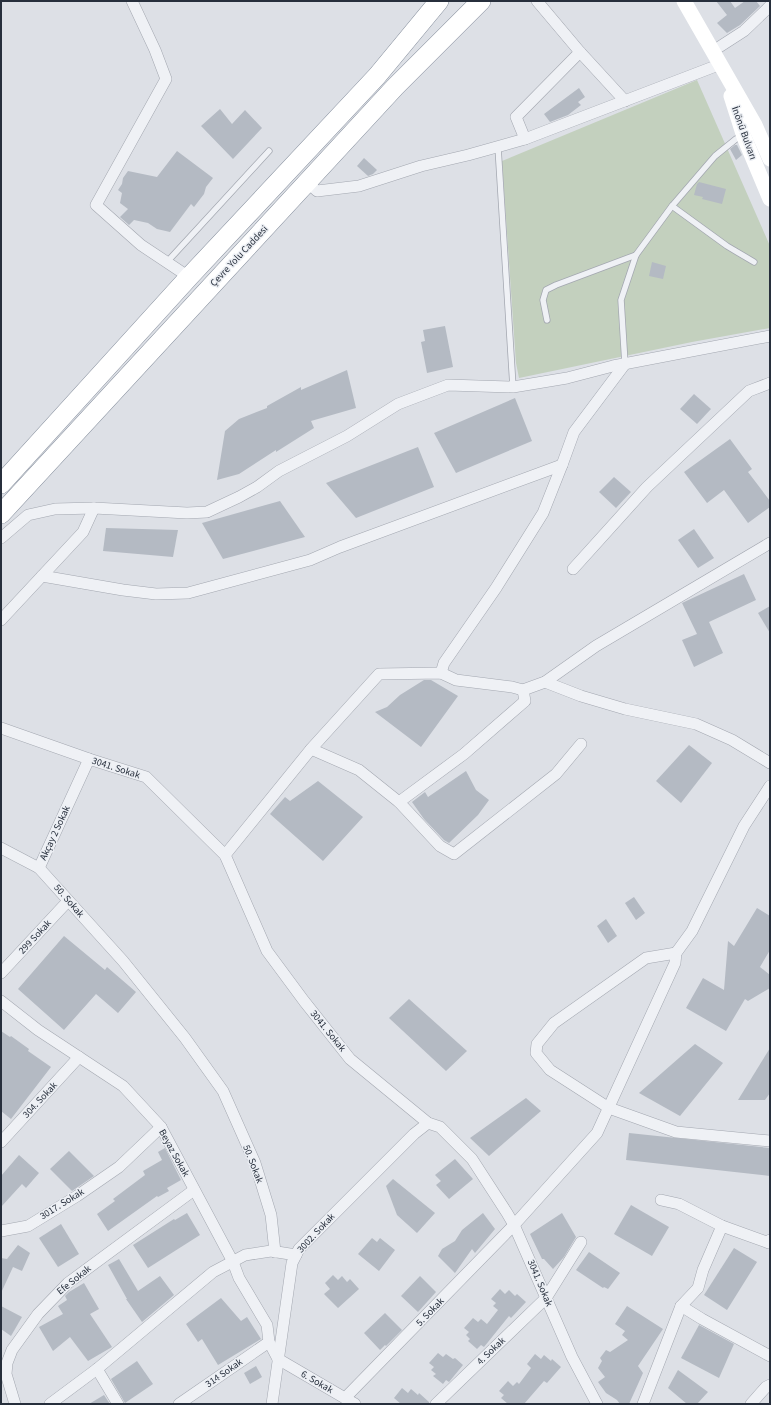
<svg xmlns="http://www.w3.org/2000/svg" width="771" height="1405" font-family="'Source Sans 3',sans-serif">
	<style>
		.green { fill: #c3d0be }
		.building { fill: #b4bac3 }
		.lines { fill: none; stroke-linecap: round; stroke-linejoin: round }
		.lane-casing { stroke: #a3a7b0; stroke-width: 7 }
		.street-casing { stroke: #a3a7b0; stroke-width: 12 }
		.highway-casing { stroke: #858e9c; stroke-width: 20 }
		.lane { stroke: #eff1f5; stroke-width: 5.5 }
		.street { stroke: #eff1f5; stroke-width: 11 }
		.secondary { stroke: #fff; stroke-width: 15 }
		.highway { stroke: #fff; stroke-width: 19 }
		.labels { text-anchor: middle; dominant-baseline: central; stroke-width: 3; stroke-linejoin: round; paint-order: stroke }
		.street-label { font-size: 10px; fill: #272f3c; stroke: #eceff4 }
	</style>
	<rect width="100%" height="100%" fill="#dde0e6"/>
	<path class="green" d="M 697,80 L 770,246 L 770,328 L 692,342 L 519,378 L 516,363 L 502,161 Z"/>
	<g class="building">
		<path d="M 716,1 L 730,1 L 735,8 L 745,1 L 756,1 L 760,6 L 740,25 L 727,33 L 717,23 L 727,15 Z"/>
		<path d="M 579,88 L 585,97 L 578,102 L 581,105 L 568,115 L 550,122 L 544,114 Z"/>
		<path d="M 220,109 L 232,124 L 245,110 L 262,128 L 233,159 L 201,126 Z"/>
		<path d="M 735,145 L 737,145 L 742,155 L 736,160 L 730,149 Z"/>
		<path d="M 177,151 L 213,178 L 206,187 L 204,194 L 194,207 L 191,204 L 170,232 L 157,229 L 148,223 L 134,220 L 129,225 L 120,217 L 128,209 L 120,203 L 122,193 L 118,190 L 122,184 L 123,178 L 128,171 L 157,177 Z"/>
		<path d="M 364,158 L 377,170 L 373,174 L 368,176 L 357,166 Z"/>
		<path d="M 699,182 L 726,189 L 722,204 L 702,199 L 703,197 L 694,195 L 697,184 Z"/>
		<path d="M 652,262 L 666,266 L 663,279 L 649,276 Z"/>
		<path d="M 445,326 L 453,367 L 427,373 L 421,342 L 425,341 L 423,330 Z"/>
		<path d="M 347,370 L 356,408 L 311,421 L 314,428 L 276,452 L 276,450 L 239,474 L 217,480 L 225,431 L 239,419 L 267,408 L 267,406 L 301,387 L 301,390 Z"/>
		<path d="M 694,394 L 711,409 L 697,424 L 680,409 Z"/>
		<path d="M 515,398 L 532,441 L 456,473 L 434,433 Z"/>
		<path d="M 730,439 L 752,469 L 748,472 L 770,501 L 770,507 L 748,523 L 724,490 L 707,503 L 684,472 Z"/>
		<path d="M 418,447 L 434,487 L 356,518 L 326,483 Z"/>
		<path d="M 614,477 L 631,492 L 616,508 L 599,492 Z"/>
		<path d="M 280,501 L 305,537 L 223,559 L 202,523 Z"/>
		<path d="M 106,528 L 178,530 L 173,557 L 103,551 Z"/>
		<path d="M 694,529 L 714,558 L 698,568 L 678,540 Z"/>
		<path d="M 744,574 L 756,600 L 709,622 L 723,653 L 694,667 L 682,640 L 697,634 L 682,603 Z"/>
		<path d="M 770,606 L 770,633 L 758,613 Z"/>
		<path d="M 424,680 L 431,680 L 458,696 L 421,747 L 375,712 L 387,707 L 400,695 Z"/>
		<path d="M 689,745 L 712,763 L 681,803 L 656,781 Z"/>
		<path d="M 466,771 L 476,790 L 489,800 L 478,815 L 449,843 L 444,840 L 424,819 L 412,802 L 425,792 L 428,797 Z"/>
		<path d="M 318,781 L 363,817 L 323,861 L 270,814 L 285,797 L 290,801 Z"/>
		<path d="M 634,897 L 645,913 L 636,920 L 625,903 Z"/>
		<path d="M 757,908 L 770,916 L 770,950 L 760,967 L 770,975 L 770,988 L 748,1001 L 745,999 L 726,1031 L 686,1008 L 703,978 L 724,990 L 728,941 L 734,946 Z"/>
		<path d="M 606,919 L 617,936 L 608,943 L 597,926 Z"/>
		<path d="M 64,936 L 105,970 L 107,967 L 136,992 L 118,1013 L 96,994 L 64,1030 L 18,989 Z"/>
		<path d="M 409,999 L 467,1051 L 446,1071 L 389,1018 Z"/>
		<path d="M 1,1031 L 10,1037 L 11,1036 L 29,1049 L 28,1051 L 51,1067 L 11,1119 L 1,1111 Z"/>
		<path d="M 695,1044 L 723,1063 L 680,1116 L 639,1093 Z"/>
		<path d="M 770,1048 L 770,1093 L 765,1100 L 738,1100 Z"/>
		<path d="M 526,1098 L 541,1111 L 489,1156 L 470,1138 Z"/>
		<path d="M 629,1133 L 770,1148 L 770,1176 L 626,1160 Z"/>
		<path d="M 165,1148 L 181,1180 L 167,1188 L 169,1191 L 158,1197 L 157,1196 L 108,1231 L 97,1214 L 115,1201 L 113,1199 L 145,1175 L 143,1171 L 162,1160 L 158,1152 Z"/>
		<path d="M 69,1151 L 94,1176 L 72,1191 L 50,1169 Z"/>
		<path d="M 19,1155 L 39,1173 L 26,1188 L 22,1184 L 1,1207 L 1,1176 Z"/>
		<path d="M 455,1159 L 473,1179 L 449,1199 L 436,1185 L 441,1181 L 435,1175 Z"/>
		<path d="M 393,1179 L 435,1213 L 417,1233 L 397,1215 L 386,1186 Z"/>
		<path d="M 631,1205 L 669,1227 L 652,1256 L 614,1234 Z"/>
		<path d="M 187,1213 L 200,1235 L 148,1268 L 133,1245 L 174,1219 L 175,1220 Z"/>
		<path d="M 483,1213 L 495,1229 L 475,1253 L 472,1249 L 455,1273 L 438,1256 L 442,1249 L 455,1241 L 462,1230 Z"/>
		<path d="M 562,1213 L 576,1237 L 564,1257 L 553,1269 L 544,1259 L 542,1259 L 530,1234 Z"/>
		<path d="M 61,1224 L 79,1254 L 58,1267 L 39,1238 Z"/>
		<path d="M 372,1238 L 377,1242 L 380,1238 L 395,1250 L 379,1271 L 358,1254 Z"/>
		<path d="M 18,1245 L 30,1253 L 22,1271 L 13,1267 L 1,1293 L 1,1258 L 7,1259 Z"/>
		<path d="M 734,1248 L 757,1262 L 727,1310 L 704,1295 Z"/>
		<path d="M 589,1252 L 620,1273 L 608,1289 L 604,1287 L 603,1288 L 576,1270 Z"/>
		<path d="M 119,1259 L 138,1291 L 160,1276 L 174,1295 L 142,1322 L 126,1299 L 127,1299 L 108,1265 Z"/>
		<path d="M 333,1275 L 338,1280 L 342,1276 L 347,1282 L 350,1279 L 359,1289 L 338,1308 L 324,1294 L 330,1289 L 325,1283 Z"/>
		<path d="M 420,1276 L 436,1292 L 418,1312 L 401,1296 Z"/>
		<path d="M 84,1283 L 99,1309 L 90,1314 L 112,1347 L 88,1361 L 70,1337 L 53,1351 L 39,1327 L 63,1314 L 58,1306 L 67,1300 L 65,1296 L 69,1292 Z"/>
		<path d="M 500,1289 L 505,1294 L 509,1290 L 515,1296 L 517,1294 L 526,1302 L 511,1318 L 509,1316 L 484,1347 L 481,1345 L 477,1349 L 468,1341 L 470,1339 L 466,1335 L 469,1332 L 464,1328 L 473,1318 L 478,1322 L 481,1319 L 487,1324 L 498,1310 L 493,1306 L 496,1303 L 491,1299 Z"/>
		<path d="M 221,1298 L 241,1321 L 247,1317 L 261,1339 L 218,1365 L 202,1339 L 198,1342 L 186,1324 Z"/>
		<path d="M 1,1306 L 22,1317 L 11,1336 L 1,1329 Z"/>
		<path d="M 627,1306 L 663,1329 L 638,1366 L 643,1373 L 629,1404 L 620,1404 L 617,1400 L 606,1393 L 598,1382 L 605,1377 L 598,1368 L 602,1361 L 600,1358 L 606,1350 L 610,1352 L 628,1340 L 622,1335 L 625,1331 L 615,1324 Z"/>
		<path d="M 385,1313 L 402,1330 L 386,1346 L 385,1345 L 380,1350 L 364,1333 Z"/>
		<path d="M 699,1325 L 734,1344 L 719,1378 L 681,1358 Z"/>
		<path d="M 438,1353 L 443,1357 L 446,1354 L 453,1359 L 455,1358 L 463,1365 L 449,1382 L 446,1380 L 443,1384 L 433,1376 L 436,1374 L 431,1370 L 434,1367 L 429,1363 Z"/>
		<path d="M 535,1354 L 541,1359 L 544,1355 L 551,1361 L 552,1359 L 561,1367 L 547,1383 L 544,1381 L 524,1404 L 508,1404 L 501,1398 L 504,1395 L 499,1391 L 508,1381 L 513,1386 L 517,1382 L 519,1384 L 531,1368 L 527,1364 Z"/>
		<path d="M 137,1361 L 153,1384 L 125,1403 L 111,1379 Z"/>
		<path d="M 256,1366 L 262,1377 L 250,1384 L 244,1373 Z"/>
		<path d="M 678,1370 L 708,1392 L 697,1404 L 687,1404 L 668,1388 Z"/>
		<path d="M 402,1388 L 408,1393 L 411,1389 L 418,1395 L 419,1393 L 429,1402 L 429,1404 L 401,1404 L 394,1398 Z"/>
		<path d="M 104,1395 L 110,1404 L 89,1404 Z"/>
	</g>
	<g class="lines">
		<g class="lane-casing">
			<g id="lane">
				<path d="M 498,147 L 513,387"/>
				<path d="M 672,206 L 727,246 L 754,262"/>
				<path d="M 167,262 L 269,151"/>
				<path d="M 547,320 L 543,300 L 546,290 L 556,285 L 636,255"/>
				<path d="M 625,364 L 621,300 L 636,255 L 672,206 L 715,156 L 736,139 L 744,137"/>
			</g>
		</g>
		<g class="street-casing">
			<g id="street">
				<path d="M 132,1 L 155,50 L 166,79 L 96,205 L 141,245 L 189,277"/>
				<path d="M 537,1 L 580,52 L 625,101"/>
				<path d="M 713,51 L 744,31 L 770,6"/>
				<path d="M 525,139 L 516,117 L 580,52"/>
				<path d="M 307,182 L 317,191 L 359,186 L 421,166 L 468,155 L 525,139 L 721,64"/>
				<path d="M 1,538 L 28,515 L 55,509 L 94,508 L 187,513 L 207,512 L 239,497 L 257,487 L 279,471 L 347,436 L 398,404 L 448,385 L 513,387 L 567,378 L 613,366 L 770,336"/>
				<path d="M 573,569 L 647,487 L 749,391 L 770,383"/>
				<path d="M 42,576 L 123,590 L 156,594 L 188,593 L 310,560 L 340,547 L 562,465"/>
				<path d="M 1,620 L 83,532 L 94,508"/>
				<path d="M 441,673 L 444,663 L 496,588 L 543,513 L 562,465 L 574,432 L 625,364"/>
				<path d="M 545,682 L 581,696 L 625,709 L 696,724 L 732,740 L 770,763"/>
				<path d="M 1,728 L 89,759 L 146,777 L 225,855 L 267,951 L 304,1001 L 350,1059 L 428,1123 L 440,1127 L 472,1159 L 507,1213 L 514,1225 L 572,1357 L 597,1404"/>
				<path d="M 311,749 L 359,770 L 399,802 L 440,846 L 454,854 L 556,774 L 581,744"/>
				<path d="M 399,802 L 464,754 L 525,701 L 523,690 L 545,682 L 596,646 L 770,543"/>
				<path d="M 1,848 L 39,868 L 89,759"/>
				<path d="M 225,855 L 311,749 L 379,674 L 441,673 L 456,680 L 512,687 L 523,690"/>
				<path d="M 39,868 L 123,961 L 185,1038 L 223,1091 L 255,1163 L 271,1215 L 275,1252"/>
				<path d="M 676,953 L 646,958 L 554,1023 L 537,1044 L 536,1053 L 550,1070 L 609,1108 L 676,1132 L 770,1141"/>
				<path d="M 1,973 L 68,901"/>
				<path d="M 1,1001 L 38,1030 L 123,1086 L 161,1127 L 233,1262 L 239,1278 L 267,1325 L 269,1342 L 278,1359 L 355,1404"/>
				<path d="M 1,1142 L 79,1057"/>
				<path d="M 661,1200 L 679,1204 L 722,1226 L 769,1243 L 770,1240"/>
				<path d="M 1,1231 L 28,1226 L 77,1196 L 119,1167 L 161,1127"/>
				<path d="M 681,1306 L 702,1319 L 770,1356"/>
				<path d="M 97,1369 L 118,1404"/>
				<path d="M 345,1398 L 514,1225 L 597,1133 L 675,963 L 676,953 L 692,931 L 744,826 L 770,786"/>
				<path d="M 15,1404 L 6,1374 L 7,1363 L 12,1350 L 38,1314 L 68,1283 L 194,1190"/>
				<path d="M 50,1404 L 97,1369 L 213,1272 L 245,1255 L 271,1251 L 296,1255"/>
				<path d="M 179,1404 L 269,1342"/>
				<path d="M 272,1404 L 292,1263 L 299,1249 L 414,1134 L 428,1123"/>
				<path d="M 436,1404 L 546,1298 L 581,1242"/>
				<path d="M 643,1404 L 681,1306 L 698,1288 L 703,1270 L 722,1226"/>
				<path d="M 751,1404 L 766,1387 L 770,1385"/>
			</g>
		</g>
		<g class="highway-casing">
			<g id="highway">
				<path d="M 1,484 L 189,277 L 377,76 L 439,1"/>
				<path d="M 1,514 L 395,87 L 481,1"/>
			</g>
		</g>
		<use href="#lane" class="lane"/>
		<use href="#street" class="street"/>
		<g class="secondary">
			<path d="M 684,1 L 755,125 L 770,159"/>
			<path d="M 731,96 L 744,137 L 770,199"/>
		</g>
		<use href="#highway" class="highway"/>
	</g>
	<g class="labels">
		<g class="street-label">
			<text transform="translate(744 133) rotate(70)">İnönü Bulvarı</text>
			<text transform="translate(239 256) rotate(-47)">Çevre Yolu Caddesi</text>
			<text transform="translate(116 768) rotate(18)">3041. Sokak</text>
			<text transform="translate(55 833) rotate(-65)">Akçay 2 Sokak</text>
			<text transform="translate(69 901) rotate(49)">50. Sokak</text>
			<text transform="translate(35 937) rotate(-47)">299 Sokak</text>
			<text transform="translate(328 1031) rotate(51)">3041. Sokak</text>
			<text transform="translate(40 1100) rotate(-47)">304. Sokak</text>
			<text transform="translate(174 1153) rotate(61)">Beyaz Sokak</text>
			<text transform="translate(253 1164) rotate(69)">50. Sokak</text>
			<text transform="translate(62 1204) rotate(-32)">3017. Sokak</text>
			<text transform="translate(316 1233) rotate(-47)">3002. Sokak</text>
			<text transform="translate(74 1280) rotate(-39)">Efe Sokak</text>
			<text transform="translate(540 1283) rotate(67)">3041. Sokak</text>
			<text transform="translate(430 1312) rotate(-46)">5. Sokak</text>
			<text transform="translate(491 1351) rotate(-44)">4. Sokak</text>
			<text transform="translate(224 1373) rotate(-35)">314 Sokak</text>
			<text transform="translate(317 1382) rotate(30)">6. Sokak</text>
		</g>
	</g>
	<rect width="771" height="1405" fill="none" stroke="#272f3c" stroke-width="4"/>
</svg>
